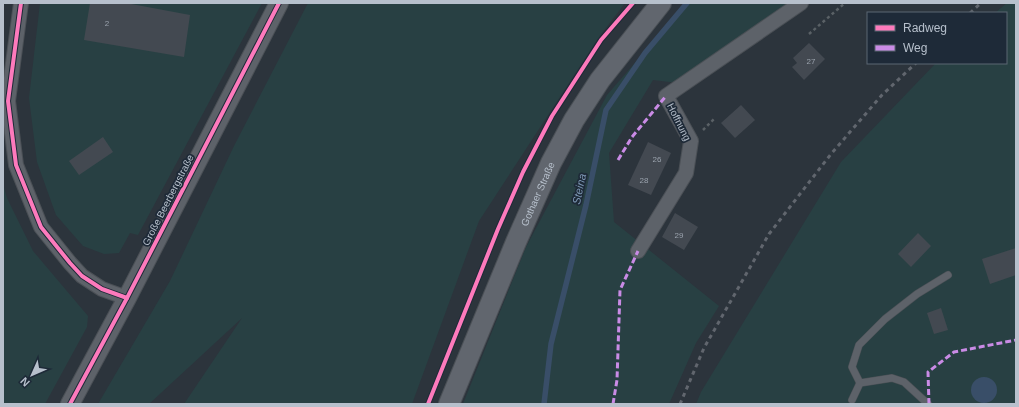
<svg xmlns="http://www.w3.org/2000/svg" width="1019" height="407" font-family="Arial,sans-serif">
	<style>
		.green { fill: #284043 }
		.water { fill: #394e68 }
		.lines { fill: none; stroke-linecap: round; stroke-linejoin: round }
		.stream { stroke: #394e68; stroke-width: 5.5 }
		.building { fill: #434951 }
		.service-casing { stroke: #4b5056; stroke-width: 8 }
		.minor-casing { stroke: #4b5056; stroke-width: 16 }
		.tertiary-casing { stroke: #4b5056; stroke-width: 20 }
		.secondary-casing { stroke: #4b5056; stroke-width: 22 }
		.path { stroke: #5a6166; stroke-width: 2.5; stroke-dasharray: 3 3; stroke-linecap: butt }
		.service { stroke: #5d6269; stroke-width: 7 }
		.minor { stroke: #5d6269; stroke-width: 14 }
		.tertiary { stroke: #5d6269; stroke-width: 18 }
		.secondary { stroke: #61666e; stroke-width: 20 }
		.rail { stroke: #61666e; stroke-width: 3; stroke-dasharray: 4 4; stroke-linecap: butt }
		.quiet { stroke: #ca8be6; stroke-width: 3; stroke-dasharray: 6 3; stroke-linecap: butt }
		.cycleway-casing { stroke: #1e2a38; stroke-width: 6 }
		.cycleway { stroke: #fd7abc; stroke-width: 4 }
		.labels { text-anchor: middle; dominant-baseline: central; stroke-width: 3.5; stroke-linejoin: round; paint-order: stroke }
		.number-label { font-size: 8px; fill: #9aa2ad }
		.street-label { font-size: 10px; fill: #b7c0cc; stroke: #1e2a38 }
		.water-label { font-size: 11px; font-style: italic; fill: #7d97b4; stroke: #1e2a38 }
	</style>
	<rect width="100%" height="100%" fill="#2c343c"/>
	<g class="green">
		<path d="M 40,3 L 262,3 L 138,235 L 130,233 L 119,253 L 104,254 L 83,246 L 56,215 L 37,162 L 29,98 Z"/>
		<path d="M 308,3 L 625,3 L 599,37 L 479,221 L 412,404 L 184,404 L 242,318 L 149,404 L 98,404 L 170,281 L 234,146 Z"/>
		<path d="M 687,3 L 801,3 L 686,84 L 653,80 L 609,153 L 614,222 L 719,306 L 696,343 L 669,404 L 463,404 L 526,247 L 607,95 Z"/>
		<path d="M 1007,3 L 1016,3 L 1016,404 L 696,404 L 701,392 L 841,162 L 936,63 L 1006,63 L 1006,13 L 995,13 Z"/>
		<path d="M 3,184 L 7,198 L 33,251 L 88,316 L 87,327 L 45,404 L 3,404 Z"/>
	</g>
	<circle class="water" cx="984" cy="390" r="13"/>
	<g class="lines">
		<path class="stream" d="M 544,404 L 551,344 L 586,205 L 606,110 L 645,53 L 687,3"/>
	</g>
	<g class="building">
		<path d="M 90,3 L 126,3 L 190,15 L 184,57 L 84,40 Z"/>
		<path d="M 809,43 L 825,59 L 804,80 L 792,67 L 797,63 L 793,58 Z"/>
		<path d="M 741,105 L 755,120 L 735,138 L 721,123 Z"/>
		<path d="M 103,137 L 113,152 L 79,175 L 69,161 Z"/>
		<path d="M 648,142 L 671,153 L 651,195 L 628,185 Z"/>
		<path d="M 675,213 L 698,227 L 684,250 L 662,237 Z"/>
		<path d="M 918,233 L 931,246 L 911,267 L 898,254 Z"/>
		<path d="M 1016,248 L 1016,275 L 990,284 L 982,259 Z"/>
		<path d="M 941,308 L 948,330 L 934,334 L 927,313 Z"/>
	</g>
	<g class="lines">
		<g class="service-casing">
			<g id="service">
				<path d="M 860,383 L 852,367 L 859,345 L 885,319 L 917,294 L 948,275"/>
				<path d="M 852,400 L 860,383 L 892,378 L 904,382 L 928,404"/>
			</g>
		</g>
		<g class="minor-casing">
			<g id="minor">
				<path d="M 21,3 L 8,101 L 16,165 L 41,227 L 70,263 L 82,276 L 102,289 L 127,298"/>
				<path d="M 638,251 L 686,173 L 691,141 L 666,96 L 801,3"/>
			</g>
		</g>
		<g class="tertiary-casing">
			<path id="tertiary" d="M 70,404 L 127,298 L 279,3"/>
		</g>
		<g class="secondary-casing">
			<g id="secondary">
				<path id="s1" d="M 449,404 L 516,242 L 551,163 L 574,120 L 600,80 L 661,3"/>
			</g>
		</g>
		<g class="path">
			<path d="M 809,34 L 845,3"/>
			<path d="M 703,130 L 714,119"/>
		</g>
		<use href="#service" class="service"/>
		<use href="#minor" class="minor"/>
		<use href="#tertiary" class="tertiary"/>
		<use href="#secondary" class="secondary"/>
		<g class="rail">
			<path d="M 970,13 L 981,3"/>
			<path d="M 680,404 L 704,348 L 769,234 L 831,154 L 882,95 L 916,63"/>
		</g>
		<g class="quiet">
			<path d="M 618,160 L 632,137 L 666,96"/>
			<path d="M 613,404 L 617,380 L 620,290 L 638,251"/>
			<path d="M 929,404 L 928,372 L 954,352 L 1016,340"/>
		</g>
		<g class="cycleway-casing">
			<g id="cycleway">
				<path d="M 21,3 L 8,101 L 16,165 L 41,227 L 70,263 L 82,276 L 102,289 L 127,298"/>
				<path d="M 70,404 L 127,298 L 279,3"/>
				<path d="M 428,404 L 498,229 L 523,172 L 552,116 L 601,40 L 633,3"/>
			</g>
		</g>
		<use href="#cycleway" class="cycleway"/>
	</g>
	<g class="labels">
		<g class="number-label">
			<text x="107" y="23">2</text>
			<text x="811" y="61">27</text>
			<text x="657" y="159">26</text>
			<text x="644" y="180">28</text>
			<text x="679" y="235">29</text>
		</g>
		<g class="street-label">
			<text transform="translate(679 122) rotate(63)">Hoffnung</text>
			<text stroke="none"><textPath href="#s1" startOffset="228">Gothaer Straße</textPath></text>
			<text transform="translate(168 200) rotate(-63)">Große Beerbergstraße</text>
		</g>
		<g class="water-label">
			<text transform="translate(579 189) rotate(-78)">Steina</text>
		</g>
	</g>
	<rect width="1019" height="407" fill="none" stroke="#b7c0cc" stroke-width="8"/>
	<rect x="867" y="12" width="140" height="52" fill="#1e2a38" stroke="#5b6673"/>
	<rect x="875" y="25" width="20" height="6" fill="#fd7abc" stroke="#5b6673"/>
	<text x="903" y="32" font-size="12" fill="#b7c0cc">Radweg</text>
	<rect x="875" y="45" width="20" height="6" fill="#ca8be6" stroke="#5b6673"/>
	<text x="903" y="52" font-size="12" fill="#b7c0cc">Weg</text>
	<g transform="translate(32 375) rotate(225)" stroke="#1e2a38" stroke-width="3" paint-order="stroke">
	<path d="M0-3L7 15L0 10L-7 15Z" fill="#b7c0cc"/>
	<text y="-6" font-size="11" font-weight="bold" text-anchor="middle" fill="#b7c0cc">N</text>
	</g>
</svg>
